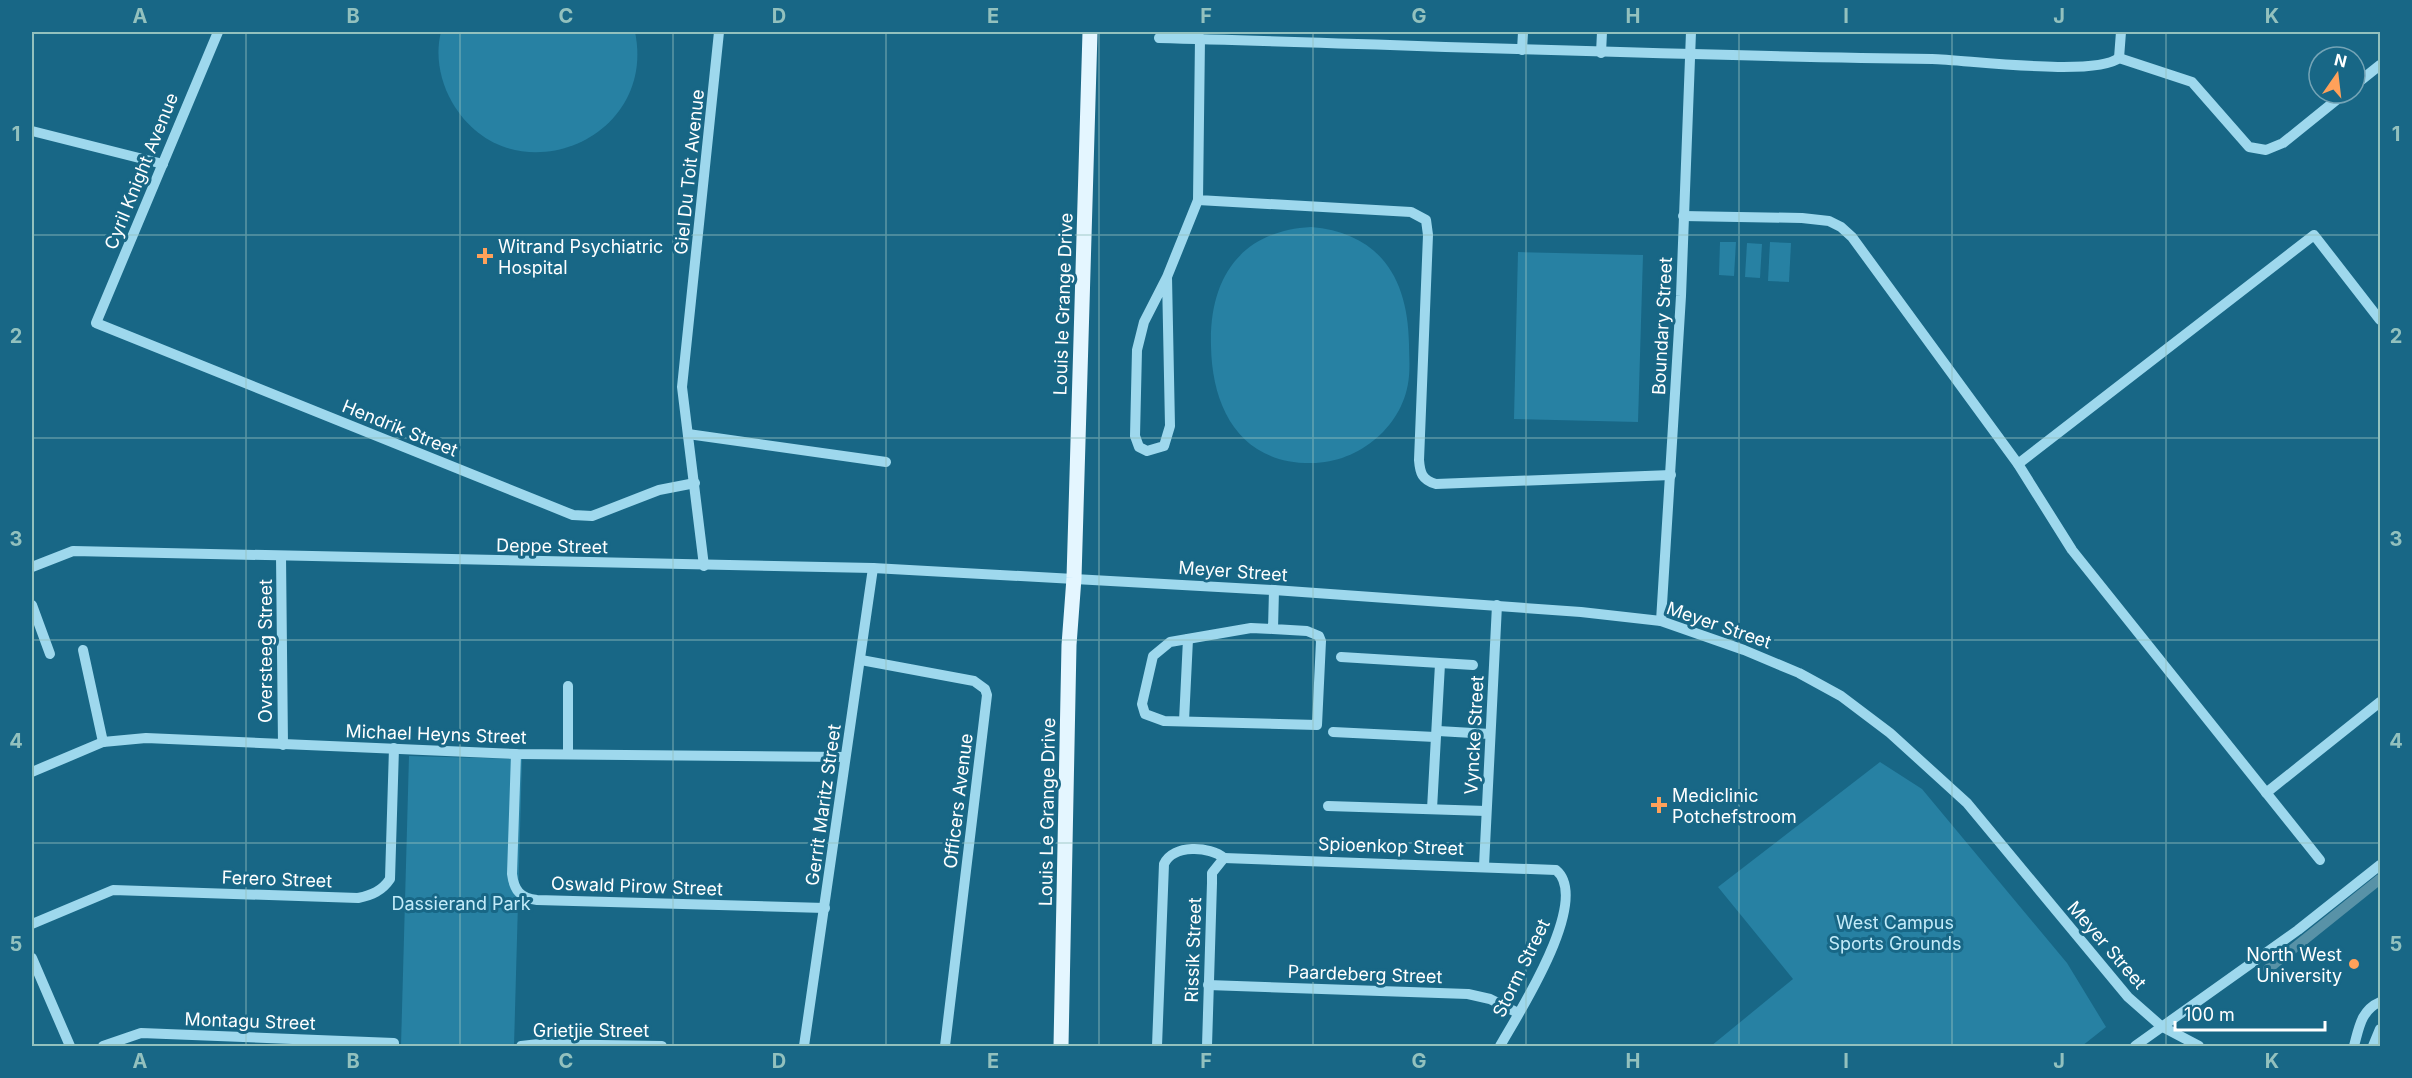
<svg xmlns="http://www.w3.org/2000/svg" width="2412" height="1078" font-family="Inter,sans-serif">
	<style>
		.green { fill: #2781a3 }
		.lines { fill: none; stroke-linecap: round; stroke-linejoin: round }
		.canal { stroke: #5892a7; stroke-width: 10 }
		.minor { stroke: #9ed8ed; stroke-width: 10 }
		.major { stroke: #e4f6ff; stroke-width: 15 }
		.grid { fill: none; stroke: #93c1be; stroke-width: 1.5; stroke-opacity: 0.55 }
		.poi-dot { fill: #ffa15a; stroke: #186786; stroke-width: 2 }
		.labels { text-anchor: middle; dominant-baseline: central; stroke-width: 6; stroke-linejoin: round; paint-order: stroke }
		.street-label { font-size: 18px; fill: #fff; stroke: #186786 }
		.poi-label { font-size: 18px; fill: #fff; stroke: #186786; text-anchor: start }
		.park-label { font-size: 18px; fill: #c3ebf9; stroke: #186786 }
		.neatline { fill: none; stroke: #93c1be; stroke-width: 2 }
		.grid-label { font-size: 20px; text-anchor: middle; font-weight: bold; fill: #93c1be }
	</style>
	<rect width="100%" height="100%" fill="#186786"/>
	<g class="green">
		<path d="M 441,32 L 635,32 C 658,143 508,200 452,102 C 440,81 435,55 441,32 Z"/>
		<path d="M 1311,227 C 1380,233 1408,278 1409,344 C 1409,354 1410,365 1409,376 C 1405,426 1358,464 1310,463 C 1240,463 1212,408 1211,346 C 1209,280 1239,231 1311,227 Z"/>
		<path d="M 1720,242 L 1736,242 L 1734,276 L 1719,275 Z"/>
		<path d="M 1770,242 L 1791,243 L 1789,282 L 1768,281 Z"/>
		<path d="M 1747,243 L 1762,244 L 1760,278 L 1745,277 Z"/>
		<path d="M 1518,252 L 1643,255 L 1638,422 L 1514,419 Z"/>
		<path d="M 409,756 L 522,759 L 514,1046 L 401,1046 Z"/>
		<path d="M 1880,762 L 1922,789 L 2067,963 L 2106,1027 L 2082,1046 L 1711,1046 L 1793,979 L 1718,887 Z"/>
	</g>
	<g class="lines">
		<path class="canal" d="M 2268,969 L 2380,879"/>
		<g class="minor">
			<path d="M 218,32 L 96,323 L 573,515 L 592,516 L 659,490 L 695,483"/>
			<path d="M 1159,38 C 1417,45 1674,56 1932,59 C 1969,60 2095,77 2119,58 L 2192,82 L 2249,147 L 2266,150 L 2283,143 L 2345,93"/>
			<path d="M 1200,38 L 1198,200 L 1411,212 L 1426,220 L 1428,235 L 1419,460 C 1420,473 1422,480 1436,484 L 1671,475"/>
			<path d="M 1522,50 L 1523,32"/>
			<path d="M 1601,53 L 1602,32"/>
			<path d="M 2119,58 L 2121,32"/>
			<path d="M 2355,85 L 2380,65"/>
			<path d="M 32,131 L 163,164"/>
			<path d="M 1683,216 L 1802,218 L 1829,221 L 1841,227 L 1852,237 L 2018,464 L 2072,550 L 2320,860"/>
			<path d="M 1167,277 L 1170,426 L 1164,446 L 1147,451 L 1139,447 L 1135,436 L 1137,350 L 1144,322 L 1167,277 L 1198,200"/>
			<path d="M 688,434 L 886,462"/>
			<path d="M 2018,464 L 2314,235 L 2380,320"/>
			<path d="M 281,556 L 283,745"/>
			<path d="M 704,566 L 682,387 L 719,32"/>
			<path d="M 32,567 L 73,551 L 873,568 L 1274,590 L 1581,612 L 1661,621 L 1744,650 L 1799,673 L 1841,696 L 1890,733 L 1967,803 L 2128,997 L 2161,1026 L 2199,1046"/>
			<path d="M 32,605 L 50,654"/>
			<path d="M 1661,621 L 1681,296 L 1691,32"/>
			<path d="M 1273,629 L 1307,631 L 1319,636 L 1321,641 L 1317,725 L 1164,721 L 1145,714 L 1142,704 L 1153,656 L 1170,642 L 1251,628 L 1273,629 L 1274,590"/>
			<path d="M 83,650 L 103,742"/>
			<path d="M 1341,657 L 1473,665"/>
			<path d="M 861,660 L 974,681 L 985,689 L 987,695 L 945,1046"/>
			<path d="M 1184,721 L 1188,639"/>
			<path d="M 1438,731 L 1490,734"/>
			<path d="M 1333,732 L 1435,737"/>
			<path d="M 516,754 L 512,874 C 514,890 520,898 537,900 L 825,908"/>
			<path d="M 568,754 L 568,686"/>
			<path d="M 32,772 L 103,742 L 146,738 L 516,754 L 845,757"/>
			<path d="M 2266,793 L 2380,702"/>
			<path d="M 1328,806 L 1486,811"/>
			<path d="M 1432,809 L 1440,664"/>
			<path d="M 1224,858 L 1556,870 C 1592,900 1518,1014 1500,1046"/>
			<path d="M 1484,866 L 1497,605"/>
			<path d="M 32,924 L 113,890 L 358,898 C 372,895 382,891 390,879 L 394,748"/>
			<path d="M 32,958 L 70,1046"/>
			<path d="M 1208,985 L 1468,994 L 1490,999 L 1518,1013"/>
			<path d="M 103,1046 L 141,1033 L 394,1043 L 394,1046"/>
			<path d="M 521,1046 L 539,1044 L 662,1046"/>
			<path d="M 804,1046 L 873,568"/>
			<path d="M 1157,1046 L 1164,864 C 1173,844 1210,846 1224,858"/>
			<path d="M 1207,1046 L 1212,883 L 1212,873 L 1224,858"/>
			<path d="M 2135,1046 L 2298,930 L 2380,865"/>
			<path d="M 2354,1046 C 2359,1028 2361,1010 2380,1002"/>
			<path d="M 2373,1046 L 2380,1029"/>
		</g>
		<path class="major" d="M 1061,1046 L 1069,645 L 1074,578 L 1090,32"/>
	</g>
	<path class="grid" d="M 246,32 L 246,1046M 460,32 L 460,1046M 673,32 L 673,1046M 886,32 L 886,1046M 1099,32 L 1099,1046M 1313,32 L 1313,1046M 1526,32 L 1526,1046M 1739,32 L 1739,1046M 1952,32 L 1952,1046M 2166,32 L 2166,1046M 32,235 L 2380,235M 32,438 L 2380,438M 32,640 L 2380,640M 32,843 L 2380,843"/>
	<g class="poi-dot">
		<path d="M482 247h6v6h6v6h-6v6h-6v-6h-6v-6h6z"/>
		<path d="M1656 796h6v6h6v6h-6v6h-6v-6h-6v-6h6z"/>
		<circle cx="2354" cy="964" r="6"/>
	</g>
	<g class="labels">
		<g class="street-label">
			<text transform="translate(141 171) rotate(-68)">Cyril Knight Avenue</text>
			<text transform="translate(689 172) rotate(-84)">Giel Du Toit Avenue</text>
			<text transform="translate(1063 304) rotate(-88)">Louis le Grange Drive</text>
			<text transform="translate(1662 326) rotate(-87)">Boundary Street</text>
			<text transform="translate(400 428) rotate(22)">Hendrik Street</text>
			<text transform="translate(552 546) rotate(1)">Deppe Street</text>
			<text transform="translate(1233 571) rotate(4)">Meyer Street</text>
			<text transform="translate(1719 625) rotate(19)">Meyer Street</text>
			<text transform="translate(265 651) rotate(-90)">Oversteeg Street</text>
			<text transform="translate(436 734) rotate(2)">Michael Heyns Street</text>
			<text transform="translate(1474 735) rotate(-87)">Vyncke Street</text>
			<text transform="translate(958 801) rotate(-83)">Officers Avenue</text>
			<text transform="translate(823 805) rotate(-82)">Gerrit Maritz Street</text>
			<text transform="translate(1047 812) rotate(-89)">Louis Le Grange Drive</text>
			<text transform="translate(1391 846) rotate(2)">Spioenkop Street</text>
			<text transform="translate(277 879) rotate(2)">Ferero Street</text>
			<text transform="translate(637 886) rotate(2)">Oswald Pirow Street</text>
			<text transform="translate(2107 945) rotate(49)">Meyer Street</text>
			<text transform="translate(1193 950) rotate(-88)">Rissik Street</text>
			<text transform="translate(1521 968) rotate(-64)">Storm Street</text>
			<text transform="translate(1365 974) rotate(2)">Paardeberg Street</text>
			<text transform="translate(250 1021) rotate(2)">Montagu Street</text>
			<text x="591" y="1030">Grietjie Street</text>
		</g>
		<g class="poi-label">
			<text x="498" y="246">Witrand Psychiatric<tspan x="498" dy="21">Hospital</tspan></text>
			<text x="1672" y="795">Mediclinic<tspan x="1672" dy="21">Potchefstroom</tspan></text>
			<text x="2342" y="954" text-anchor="end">North West<tspan x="2342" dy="21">University</tspan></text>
		</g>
		<g class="park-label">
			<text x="461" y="903">Dassierand Park</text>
			<text x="1895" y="922">West Campus<tspan x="1895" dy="21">Sports Grounds</tspan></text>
		</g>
	</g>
	<rect width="2412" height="1078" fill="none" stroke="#186786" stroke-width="66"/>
	<g transform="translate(2337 75) rotate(14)"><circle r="28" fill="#186786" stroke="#74a4b6" stroke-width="1.5"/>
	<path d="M0-4.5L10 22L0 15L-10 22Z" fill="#ffa15a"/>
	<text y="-9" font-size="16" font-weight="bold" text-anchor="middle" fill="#ffffff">N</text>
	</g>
	<path d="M2175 1021v9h150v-9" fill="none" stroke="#ffffff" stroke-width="3"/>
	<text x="2184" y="1021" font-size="18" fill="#ffffff" stroke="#186786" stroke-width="4.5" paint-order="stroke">100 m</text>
	<rect x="33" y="33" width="2346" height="1012" class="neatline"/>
	<g class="grid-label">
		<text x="140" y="23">A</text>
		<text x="353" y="23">B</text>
		<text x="566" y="23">C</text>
		<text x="779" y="23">D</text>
		<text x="993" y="23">E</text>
		<text x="1206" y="23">F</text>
		<text x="1419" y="23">G</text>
		<text x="1633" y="23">H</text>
		<text x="1846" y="23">I</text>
		<text x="2059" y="23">J</text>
		<text x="2272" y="23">K</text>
		<text x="16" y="141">1</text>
		<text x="2396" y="141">1</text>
		<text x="16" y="343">2</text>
		<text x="2396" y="343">2</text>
		<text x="16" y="546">3</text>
		<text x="2396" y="546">3</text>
		<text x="16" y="748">4</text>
		<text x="2396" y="748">4</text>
		<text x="16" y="951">5</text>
		<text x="2396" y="951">5</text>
		<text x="140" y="1068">A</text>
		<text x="353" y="1068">B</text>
		<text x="566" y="1068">C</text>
		<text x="779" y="1068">D</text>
		<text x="993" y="1068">E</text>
		<text x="1206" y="1068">F</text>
		<text x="1419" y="1068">G</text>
		<text x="1633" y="1068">H</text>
		<text x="1846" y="1068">I</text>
		<text x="2059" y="1068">J</text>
		<text x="2272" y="1068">K</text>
	</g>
</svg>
